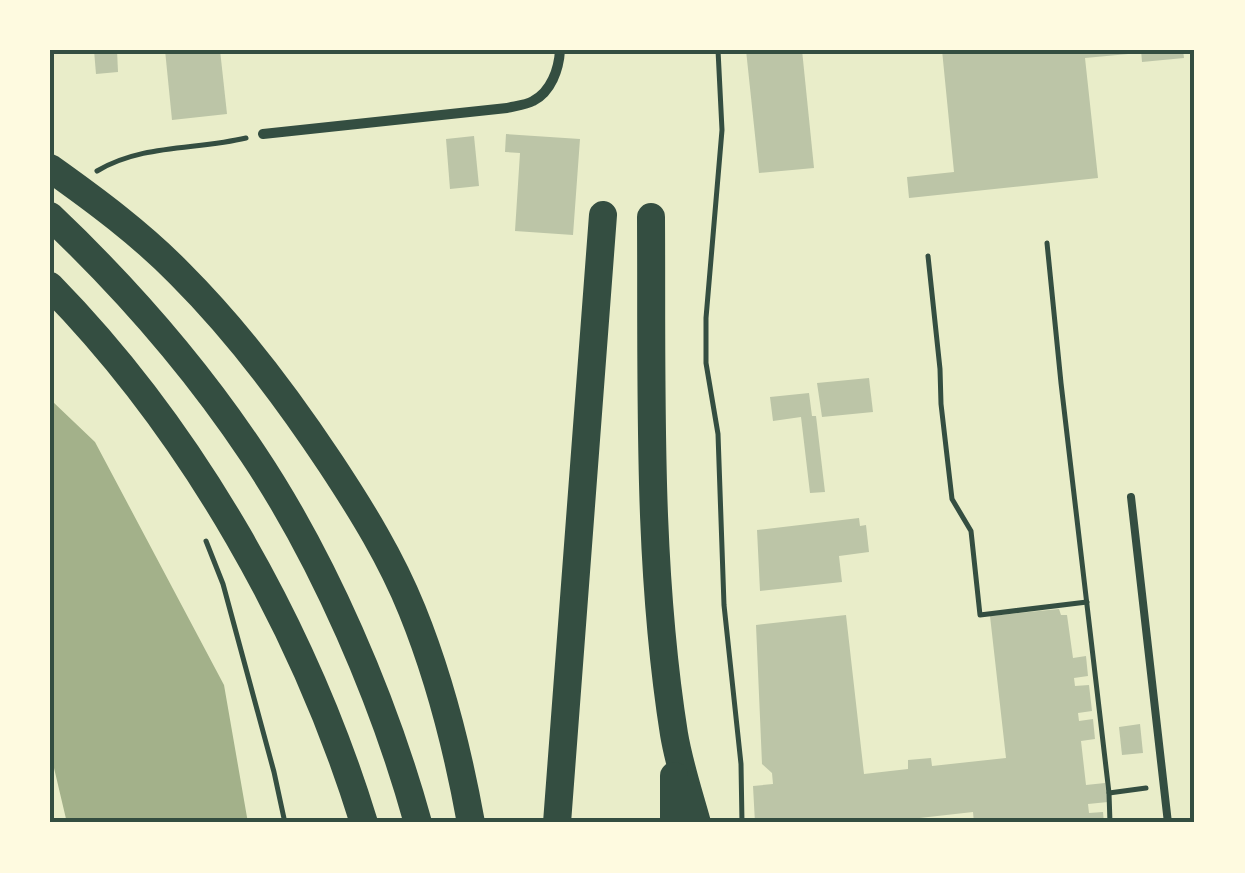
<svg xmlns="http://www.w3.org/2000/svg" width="1245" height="873" font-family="'Noto Sans',sans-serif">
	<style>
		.water { fill: #a3b18a }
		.building { fill: #bcc5a7 }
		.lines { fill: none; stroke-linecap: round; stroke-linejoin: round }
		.path { stroke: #344e41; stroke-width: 5 }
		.service { stroke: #344e41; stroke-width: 8 }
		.minor { stroke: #344e41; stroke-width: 10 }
		.motorway { stroke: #344e41; stroke-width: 28 }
		.neatline { fill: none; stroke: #344e41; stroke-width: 4 }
	</style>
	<rect width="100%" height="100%" fill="#e9edc9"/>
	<path class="water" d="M 50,374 L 52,401 L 95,442 L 224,685 L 248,823 L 67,823 L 50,751 Z"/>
	<g class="building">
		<path d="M 94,50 L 117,50 L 118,72 L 96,74 Z"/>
		<path d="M 165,50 L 220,50 L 227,114 L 172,120 Z"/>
		<path d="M 746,50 L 802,50 L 814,168 L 759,173 Z"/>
		<path d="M 942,50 L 1139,50 L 1139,53 L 1085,58 L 1098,178 L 909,198 L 907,177 L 954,172 Z"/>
		<path d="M 1141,50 L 1183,50 L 1184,58 L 1142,62 Z"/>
		<path d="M 506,134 L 580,139 L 573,235 L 515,231 L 520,153 L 505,152 Z"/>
		<path d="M 474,136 L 479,186 L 450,189 L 446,139 Z"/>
		<path d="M 869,378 L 873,412 L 822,417 L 817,383 Z"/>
		<path d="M 809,393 L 812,416 L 816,416 L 825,492 L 810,493 L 801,417 L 773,421 L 770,397 Z"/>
		<path d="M 859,518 L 860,526 L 866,525 L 869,552 L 839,556 L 842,582 L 760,591 L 757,530 Z"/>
		<path d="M 1059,609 L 1061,615 L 1067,615 L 1073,658 L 1086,656 L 1088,676 L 1074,678 L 1075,686 L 1089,685 L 1092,711 L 1078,713 L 1079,721 L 1093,719 L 1095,739 L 1081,741 L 1086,785 L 1105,783 L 1108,802 L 1088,804 L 1089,813 L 1103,812 L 1104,823 L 974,823 L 973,812 L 875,823 L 755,823 L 753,786 L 773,784 L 772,773 L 762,764 L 756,625 L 846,615 L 864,774 L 908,769 L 908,760 L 931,758 L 932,766 L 1006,758 L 990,616 Z"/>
		<path d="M 1140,724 L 1143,753 L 1122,755 L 1119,727 Z"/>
	</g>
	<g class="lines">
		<g class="path">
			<path d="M 718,50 L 722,130 L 706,318 L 706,363 L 718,434 L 724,605 L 741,764 L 742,823"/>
			<path d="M 97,171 C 142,144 196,150 246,138"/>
			<path d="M 1047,243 L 1061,383 L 1109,793 L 1110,823"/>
			<path d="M 928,256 L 940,369 L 941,404 L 952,499 L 971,531 L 980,615 L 1087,602"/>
			<path d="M 206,541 L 223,584 L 274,772 L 285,823"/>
			<path d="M 1109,793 L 1146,788"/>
		</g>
		<path class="service" d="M 1131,497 L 1168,823"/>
		<path class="minor" d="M 263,134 L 507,108 C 515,106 526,105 533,101 C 551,92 559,69 560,50"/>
		<g class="motorway">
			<path d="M 50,168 C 95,200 141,234 180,274 C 238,332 286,396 331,464 C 362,511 391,558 412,610 C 440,679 458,751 471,823"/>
			<path d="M 50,216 C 126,288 195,367 253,454 C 324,560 384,700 418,823"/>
			<path d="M 651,217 C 652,390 647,563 674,734 C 679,764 689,794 697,823"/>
			<path d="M 50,286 C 193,432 304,628 364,823"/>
			<path d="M 557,823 L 603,215"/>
			<path d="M 674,823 L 674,776"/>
		</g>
	</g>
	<rect width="1245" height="873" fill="none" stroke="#fefae0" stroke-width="105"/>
	<rect x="52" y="52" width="1140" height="768" class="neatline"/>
</svg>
